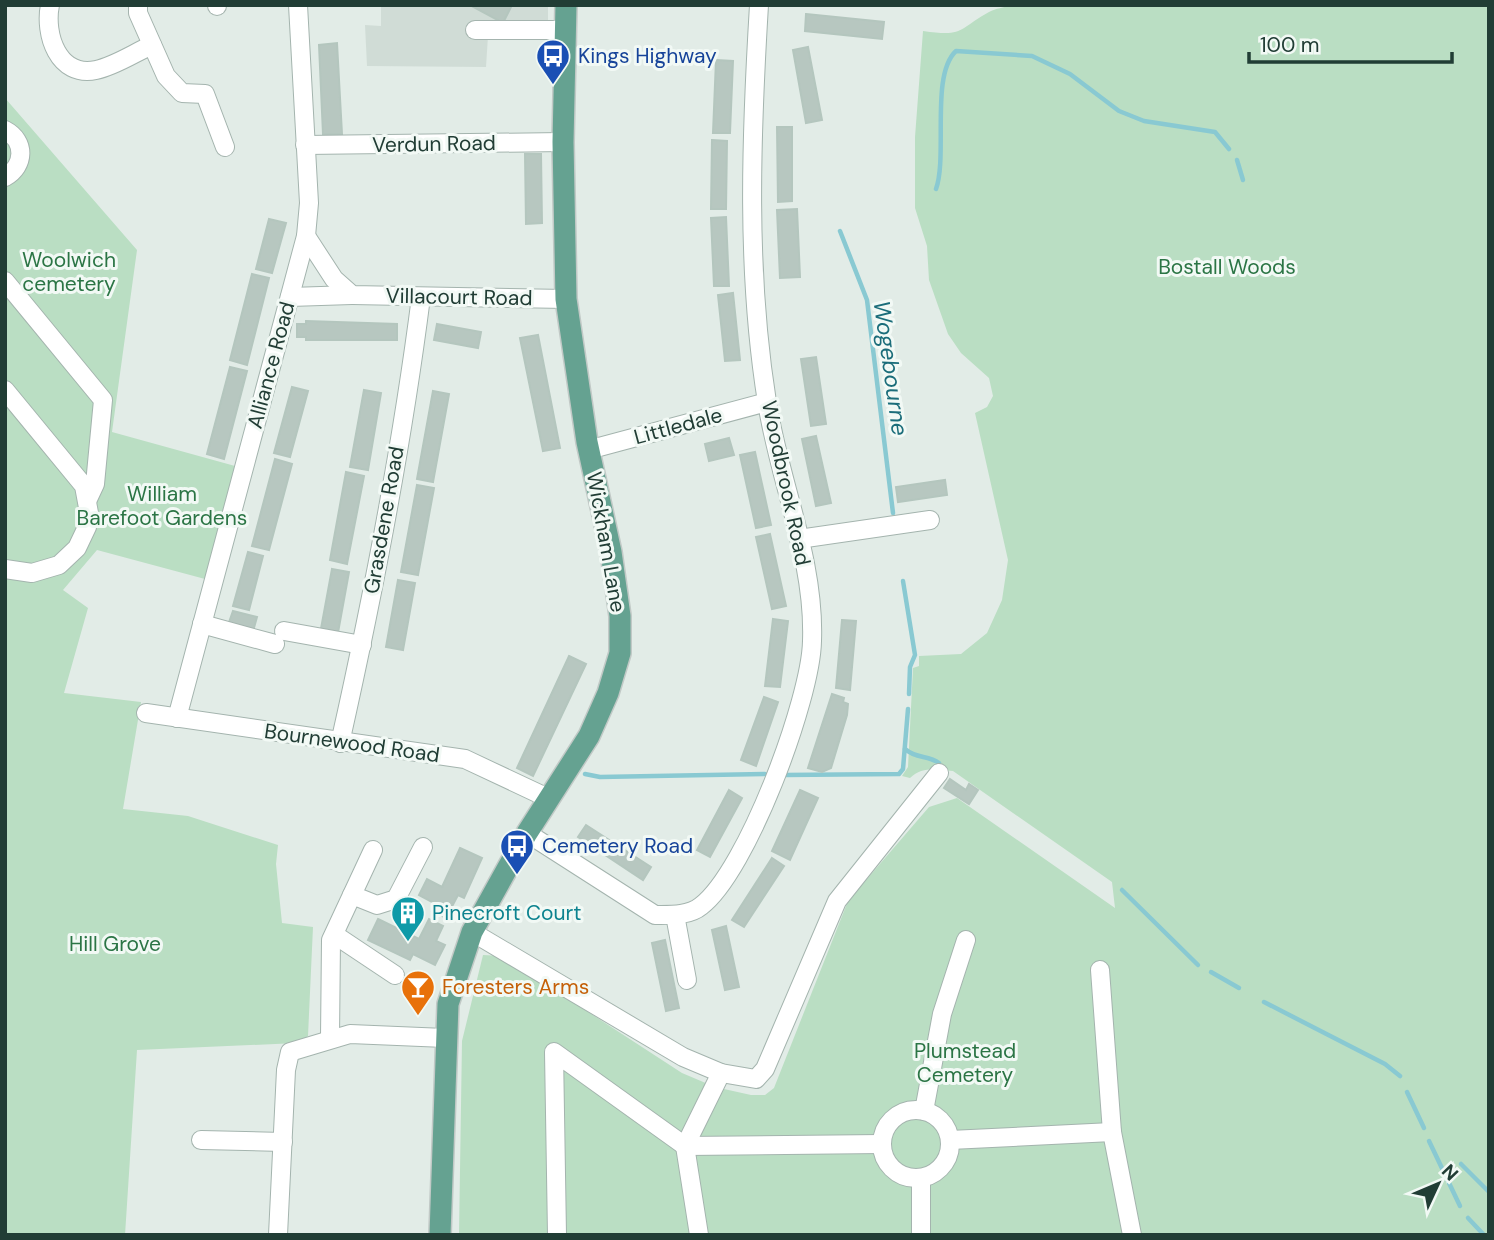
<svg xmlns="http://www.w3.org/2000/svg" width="1494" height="1240" font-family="'DM Sans',sans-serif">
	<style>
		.built { fill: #d0dcd6 }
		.green { fill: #badec3 }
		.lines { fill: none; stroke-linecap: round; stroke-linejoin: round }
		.stream { stroke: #89c9d2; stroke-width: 4.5 }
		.building { fill: #b7c7c0; stroke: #b4c6be; stroke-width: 2 }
		.minor-casing { stroke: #a4b4ae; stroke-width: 20 }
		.major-casing { stroke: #c1c9c6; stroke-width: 24 }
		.minor { stroke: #fff; stroke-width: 18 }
		.major { stroke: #65a291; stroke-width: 21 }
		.labels { text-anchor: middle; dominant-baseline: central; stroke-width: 6; stroke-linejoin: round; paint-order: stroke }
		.transit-label { font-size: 21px; fill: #164399; stroke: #f2f9f5; text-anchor: start }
		.street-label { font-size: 21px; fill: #213d35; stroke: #f2f9f5 }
		.park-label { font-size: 21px; fill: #2b7545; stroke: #f2f9f5 }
		.culture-label { font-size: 21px; fill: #0d838f; stroke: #f2f9f5; text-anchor: start }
		.food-label { font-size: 21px; fill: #c56008; stroke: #f2f9f5; text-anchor: start }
		.water-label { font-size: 23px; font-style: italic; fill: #1b6d7a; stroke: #f2f9f5 }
	</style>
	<rect width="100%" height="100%" fill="#e2ece7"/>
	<path class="built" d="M 381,5 L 548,5 L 548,37 L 488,36 L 486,67 L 367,66 L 365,25 L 381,26 Z"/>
	<g class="green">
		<path d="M 1010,5 L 1489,5 L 1489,1235 L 459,1235 L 462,1041 L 483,955 L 502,956 L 682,1073 L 715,1087 L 751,1095 L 765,1095 L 774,1088 L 848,901 L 929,807 L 957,798 L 1115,908 L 1112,882 L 953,771 C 937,769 922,766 910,778 L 902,776 L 908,767 L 913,668 L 919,666 L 919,656 L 961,654 L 987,633 L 1002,600 L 1008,560 L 975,413 L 987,407 L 993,396 L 989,378 L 961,353 L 948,334 L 929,280 L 927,246 L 915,208 L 915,137 L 923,31 C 964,37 957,30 989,12 C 996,8 1004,8 1010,5 Z"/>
		<path d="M 5,98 L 137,250 L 112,432 L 235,466 L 205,579 L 97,550 L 63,590 L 88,608 L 64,693 L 141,702 L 123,809 L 188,816 L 278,845 L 276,864 L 282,923 L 313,927 L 308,1036 L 297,1043 L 137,1050 L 125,1235 L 5,1235 Z"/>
	</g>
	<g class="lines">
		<g class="stream">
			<path d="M 1237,160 L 1243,180"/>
			<path d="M 936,189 C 948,155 930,75 956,51 L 1032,56 L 1070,74 L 1119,111 L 1144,121 L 1215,132 L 1229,149"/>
			<path d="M 840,231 L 867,300 L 893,513"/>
			<path d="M 903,581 L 915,655 L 910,667 L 909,694"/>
			<path d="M 905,749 C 916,759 928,755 939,763"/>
			<path d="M 585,774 L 600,777 L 765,774"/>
			<path d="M 784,775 L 899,774 L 903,769 L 908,709"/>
			<path d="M 1122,890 L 1198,965"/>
			<path d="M 1211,972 L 1239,988"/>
			<path d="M 1264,1002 L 1385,1064 L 1400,1076"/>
			<path d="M 1407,1092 L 1424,1128"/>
			<path d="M 1429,1141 L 1460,1206"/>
			<path d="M 1461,1164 L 1489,1192"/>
			<path d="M 1468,1218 L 1484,1235"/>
		</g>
	</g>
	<g class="building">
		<path d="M 470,5 L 512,5 L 503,23 Z"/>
		<path d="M 806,14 L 884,22 L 882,39 L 805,31 Z"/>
		<path d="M 337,43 L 342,134 L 323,134 L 319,45 Z"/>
		<path d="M 808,47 L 822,120 L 806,123 L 793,50 Z"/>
		<path d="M 716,60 L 733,61 L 730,133 L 713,133 Z"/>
		<path d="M 777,127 L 792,127 L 792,201 L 778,202 Z"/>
		<path d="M 712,140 L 727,141 L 726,209 L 711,209 Z"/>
		<path d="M 525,154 L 541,154 L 542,223 L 526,224 Z"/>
		<path d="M 797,209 L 800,277 L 780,278 L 777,210 Z"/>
		<path d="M 726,217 L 729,286 L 714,286 L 711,218 Z"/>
		<path d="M 269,219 L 286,223 L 272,273 L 256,269 Z"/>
		<path d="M 252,274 L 269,278 L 247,365 L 230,360 Z"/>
		<path d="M 733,293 L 740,360 L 725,361 L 718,295 Z"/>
		<path d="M 306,321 L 397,324 L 397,340 L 306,340 L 306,337 L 297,337 L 297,324 L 306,324 Z"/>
		<path d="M 437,324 L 481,332 L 478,348 L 434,340 Z"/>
		<path d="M 538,335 L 560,448 L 543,451 L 520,338 Z"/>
		<path d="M 816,357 L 826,424 L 811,426 L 801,359 Z"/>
		<path d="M 230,367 L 247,371 L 224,459 L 207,454 Z"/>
		<path d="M 292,387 L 308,391 L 290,457 L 274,453 Z"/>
		<path d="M 364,390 L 381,393 L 368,470 L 350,467 Z"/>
		<path d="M 433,391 L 449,394 L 433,482 L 417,479 Z"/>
		<path d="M 816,436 L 831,503 L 816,506 L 802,439 Z"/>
		<path d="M 729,438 L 734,455 L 709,461 L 705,444 Z"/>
		<path d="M 755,452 L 771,525 L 756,528 L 740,455 Z"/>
		<path d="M 275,459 L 292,464 L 269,550 L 252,546 Z"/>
		<path d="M 346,472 L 364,476 L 347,564 L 330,560 Z"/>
		<path d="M 945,480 L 947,495 L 898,502 L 896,487 Z"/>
		<path d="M 417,485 L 434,488 L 418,575 L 401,572 Z"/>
		<path d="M 770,534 L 786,606 L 772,609 L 756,537 Z"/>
		<path d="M 248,552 L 263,556 L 249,610 L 233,606 Z"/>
		<path d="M 332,569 L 349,572 L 337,638 L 320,634 Z"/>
		<path d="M 398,580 L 415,583 L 403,650 L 386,647 Z"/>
		<path d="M 233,611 L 257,617 L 252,635 L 227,628 Z"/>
		<path d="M 773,619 L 788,621 L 780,687 L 765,686 Z"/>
		<path d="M 842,620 L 856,621 L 850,690 L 836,688 Z"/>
		<path d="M 569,656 L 586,664 L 533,776 L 517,768 Z"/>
		<path d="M 832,694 L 844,698 L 843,702 L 848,704 L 847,715 L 831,768 L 822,772 L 808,768 Z"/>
		<path d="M 764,697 L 778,702 L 756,766 L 741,760 Z"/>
		<path d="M 950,779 L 966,790 L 969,784 L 978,790 L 969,804 L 944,788 Z"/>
		<path d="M 729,790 L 742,798 L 710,857 L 697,850 Z"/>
		<path d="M 800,790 L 818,798 L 790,860 L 772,851 Z"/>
		<path d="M 586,825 L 651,867 L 643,880 L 578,837 Z"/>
		<path d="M 460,848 L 482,858 L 464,898 L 458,895 L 446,918 L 432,911 L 436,904 L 419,895 L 427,879 L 442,887 Z"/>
		<path d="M 772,858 L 784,866 L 744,927 L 732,920 Z"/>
		<path d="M 378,919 L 419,939 L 429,919 L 443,926 L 436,941 L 445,945 L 435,965 L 413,954 L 410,960 L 368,940 Z"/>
		<path d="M 726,926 L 739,987 L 725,990 L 712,930 Z"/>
		<path d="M 665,940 L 679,1008 L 666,1011 L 652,943 Z"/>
	</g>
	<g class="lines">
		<g class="minor-casing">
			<g id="minor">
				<path d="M 50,5 C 44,34 58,78 96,70 C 115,66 134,53 152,45"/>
				<path d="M 138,5 L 138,13 L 166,76 L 182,93 L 205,94 L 225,147"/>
				<path d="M 217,5 L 217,6"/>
				<path d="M 475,30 L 565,30"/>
				<path d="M 5,130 C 26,141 25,166 5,177"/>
				<path d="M 305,145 L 563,142"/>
				<path d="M 306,236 L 334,279 L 352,295 L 566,299"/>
				<path d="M 5,281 L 103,400 L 95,484 L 88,499"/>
				<path d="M 290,297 L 352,295"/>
				<path d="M 5,390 L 84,486 L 89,513 L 87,527 L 77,548 L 59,565 L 32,573 L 5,569"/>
				<path d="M 588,450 L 767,402"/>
				<path d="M 799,539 L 930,520"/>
				<path d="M 202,624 L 275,644"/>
				<path d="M 284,631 L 362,645"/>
				<path d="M 146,713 L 465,759 L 550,799"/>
				<path d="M 177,718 L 306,236 L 309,203 L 298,5"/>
				<path d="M 340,743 C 373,596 402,446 421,297"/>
				<path d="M 527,833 L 655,915 C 670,915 689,916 701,906 C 747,871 811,699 812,641 C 815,559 779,481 767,402 C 746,271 751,137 759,5"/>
				<path d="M 352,895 L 377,905 L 396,899 L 423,847"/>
				<path d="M 675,915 L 687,980"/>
				<path d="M 472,932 L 683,1057 L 721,1073 L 756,1079 L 765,1069 L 837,901 L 939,773"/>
				<path d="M 335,935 L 395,975"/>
				<path d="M 1100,970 L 1112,1132 L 1132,1235"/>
				<path d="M 330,1038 L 331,940 L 373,850"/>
				<circle cx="916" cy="1144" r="34"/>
				<path d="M 924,1111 L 942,1014 L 966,940"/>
				<path d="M 201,1140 L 283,1142"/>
				<path d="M 950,1140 L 1112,1132"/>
				<path d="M 921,1178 L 921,1235"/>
				<path d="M 278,1235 L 286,1070 L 290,1052 L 350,1034 L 445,1038"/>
				<path d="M 557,1235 L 554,1052 L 685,1146 L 882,1144"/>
				<path d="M 699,1235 L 685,1146 L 721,1073"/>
			</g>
		</g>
		<g class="major-casing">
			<path id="major" d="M 440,1235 L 448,1004 L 472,932 L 527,833 L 589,736 L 608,693 L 620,653 L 620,616 L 611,552 L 587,442 L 566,299 L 563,142 L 566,5"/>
		</g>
		<use href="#minor" class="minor"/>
		<use href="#major" class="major"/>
	</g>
	<defs>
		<g id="bus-pin" transform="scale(1.75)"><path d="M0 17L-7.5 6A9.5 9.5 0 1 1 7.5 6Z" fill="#1a4fb4" stroke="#f2f9f5"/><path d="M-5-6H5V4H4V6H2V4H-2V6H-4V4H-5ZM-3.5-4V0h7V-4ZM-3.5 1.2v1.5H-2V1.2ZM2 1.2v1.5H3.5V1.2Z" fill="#fff"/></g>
		<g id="building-pin" transform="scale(1.75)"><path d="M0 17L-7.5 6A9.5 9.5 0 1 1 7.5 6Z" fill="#0f9aa8" stroke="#f2f9f5"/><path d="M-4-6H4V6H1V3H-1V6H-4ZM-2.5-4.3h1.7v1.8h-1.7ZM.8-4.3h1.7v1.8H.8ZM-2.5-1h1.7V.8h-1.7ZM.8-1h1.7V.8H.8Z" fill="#fff"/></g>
		<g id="bar-pin" transform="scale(1.75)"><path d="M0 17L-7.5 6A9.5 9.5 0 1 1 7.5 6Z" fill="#e8710a" stroke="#f2f9f5"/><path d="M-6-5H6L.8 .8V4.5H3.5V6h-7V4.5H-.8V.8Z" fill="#fff"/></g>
	</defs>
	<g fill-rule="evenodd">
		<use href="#bus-pin" x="553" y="56"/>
		<use href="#bus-pin" x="517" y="846"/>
		<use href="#building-pin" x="408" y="913"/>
		<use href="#bar-pin" x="418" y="987"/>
	</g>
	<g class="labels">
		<g class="transit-label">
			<text x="578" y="56">Kings Highway</text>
			<text x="542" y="846">Cemetery Road</text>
		</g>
		<g class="street-label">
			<text transform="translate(434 144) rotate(-1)">Verdun Road</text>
			<text transform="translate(459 297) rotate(1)">Villacourt Road</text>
			<text transform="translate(271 365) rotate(-75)">Alliance Road</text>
			<text transform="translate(678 426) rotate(-15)">Littledale</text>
			<text transform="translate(786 483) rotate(78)">Woodbrook Road</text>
			<text transform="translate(384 520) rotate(-80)">Grasdene Road</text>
			<text transform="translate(606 542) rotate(80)">Wickham Lane</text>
			<text transform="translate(352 743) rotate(8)">Bournewood Road</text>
		</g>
		<g class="park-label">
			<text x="69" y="260">Woolwich<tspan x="69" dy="24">cemetery</tspan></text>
			<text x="1227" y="267">Bostall Woods</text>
			<text x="162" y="494">William<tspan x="162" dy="24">Barefoot Gardens</tspan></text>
			<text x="115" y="944">Hill Grove</text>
			<text x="965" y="1051">Plumstead<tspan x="965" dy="24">Cemetery</tspan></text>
		</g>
		<g class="culture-label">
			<text x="432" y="913">Pinecroft Court</text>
		</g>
		<g class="food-label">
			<text x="442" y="987">Foresters Arms</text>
		</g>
		<g class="water-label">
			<text transform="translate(891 368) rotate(82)">Wogebourne</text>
		</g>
	</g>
	<rect width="1494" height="1240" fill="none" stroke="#213d35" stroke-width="14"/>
	<g transform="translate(1438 1184) rotate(46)" stroke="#f2f9f5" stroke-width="5" paint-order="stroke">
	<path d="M0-5L12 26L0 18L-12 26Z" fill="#213d35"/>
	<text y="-10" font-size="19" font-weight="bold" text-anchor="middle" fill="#213d35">N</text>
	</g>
	<path d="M1249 52v10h203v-10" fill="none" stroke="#213d35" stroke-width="3.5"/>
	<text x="1260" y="52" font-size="21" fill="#213d35" stroke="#f2f9f5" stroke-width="5" paint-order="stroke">100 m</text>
</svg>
